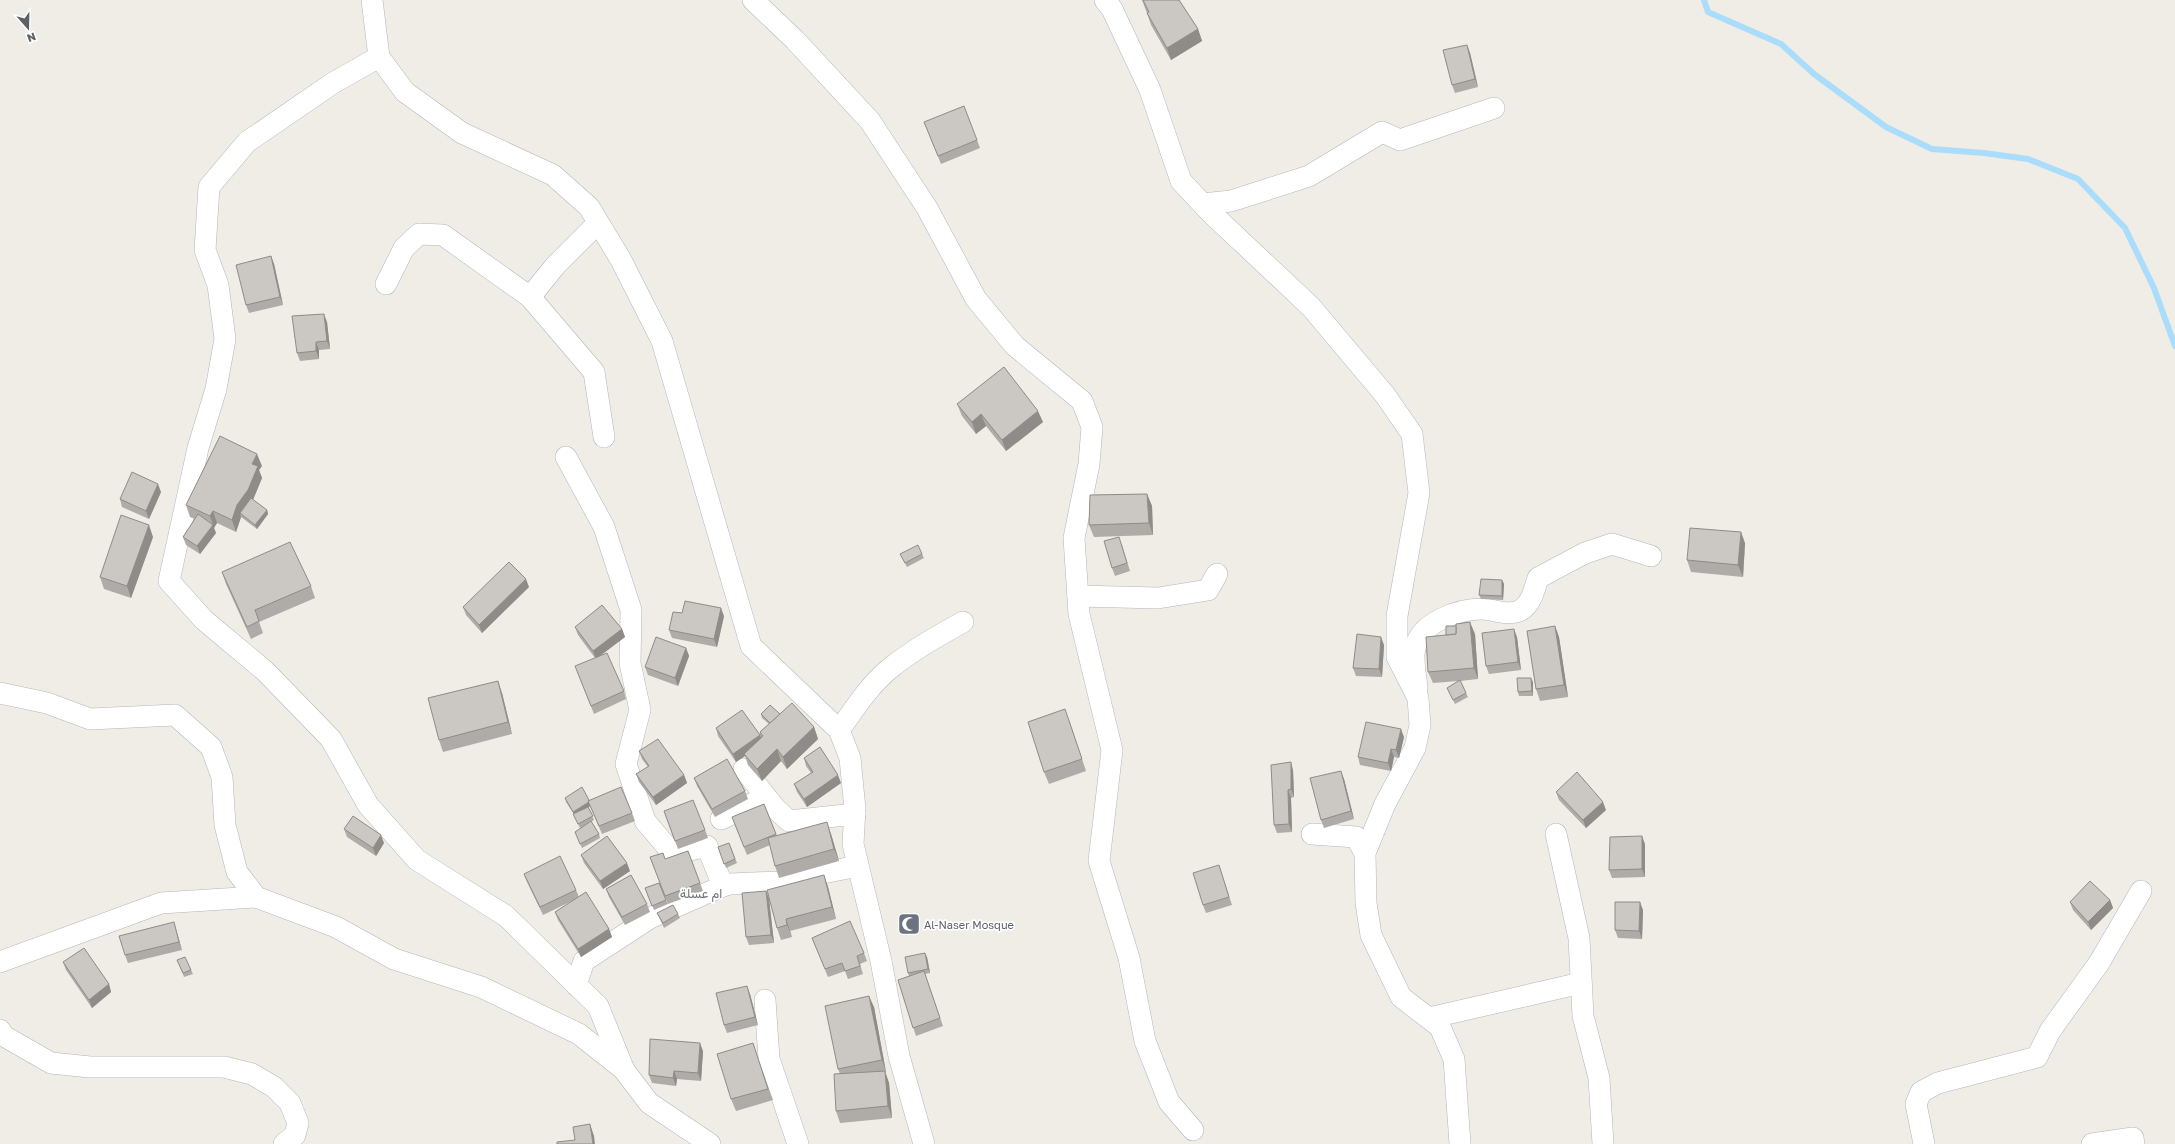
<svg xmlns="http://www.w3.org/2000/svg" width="2175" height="1144" font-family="'Golos Text',Vazirmatn,sans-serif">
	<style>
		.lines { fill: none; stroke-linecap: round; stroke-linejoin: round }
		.stream { stroke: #aadcfb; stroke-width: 6 }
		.minor-casing { stroke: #b3b6ba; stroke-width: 22 }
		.minor { stroke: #fff; stroke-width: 21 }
		.wall { fill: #afaba8 }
		.shaded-wall { fill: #8e8b88 }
		.building { fill: #cbc7c3; stroke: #8e8b88 }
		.labels { text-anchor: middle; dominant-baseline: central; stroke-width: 3.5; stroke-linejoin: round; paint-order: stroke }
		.worship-label { font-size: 11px; fill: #5b616d; stroke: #fff; text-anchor: start }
		.quarter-label { font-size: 13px; fill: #6f7478; stroke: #fff }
	</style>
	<rect width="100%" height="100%" fill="#efede6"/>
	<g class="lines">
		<path class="stream" d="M 1704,0 L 1708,12 L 1781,44 L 1814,74 L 1886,127 L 1932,149 L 1984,153 L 2028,159 L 2078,179 L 2125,228 L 2154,288 L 2175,346"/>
		<g class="minor-casing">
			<g id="minor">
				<path d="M 372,0 L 379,57 L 405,92 L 462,133 L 553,175 L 589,207 L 621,260 L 662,341 L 751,646 L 839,730 L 850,758 L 855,809 L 853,844 L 881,961 L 899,1056 L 924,1144"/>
				<path d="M 753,0 L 795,40 L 870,121 L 927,208 L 976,299 L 1015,346 L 1082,401 L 1092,427 L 1089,464 L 1074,538 L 1079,614 L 1112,750 L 1099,861 L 1129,958 L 1145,1041 L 1169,1102 L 1193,1130"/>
				<path d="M 1105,0 L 1112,9 L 1150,90 L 1181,181 L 1211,213 L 1311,307 L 1385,395 L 1412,434 L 1419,493 L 1397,616 L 1397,657 L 1418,698 L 1420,725 L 1415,748 L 1385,804 L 1365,853 L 1366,903 L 1371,935 L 1401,997 L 1440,1027 L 1454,1059 L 1460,1144"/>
				<path d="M 379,57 L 333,83 L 247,142 L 209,187 L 205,250 L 218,285 L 225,339 L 216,389 L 198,448 L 169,581 L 204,620 L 265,671 L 331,739 L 368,805 L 417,860 L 506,916 L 598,1006 L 624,1070 L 649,1103 L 710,1144"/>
				<path d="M 1203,204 L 1231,201 L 1309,176 L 1382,132 L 1400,140 L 1494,108"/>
				<path d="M 386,284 L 404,248 L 419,234 L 443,235 L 530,297 L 594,372 L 604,437"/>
				<path d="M 530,297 L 555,266 L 598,223"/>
				<path d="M 566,457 L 604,527 L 631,610 L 630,663 L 640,710 L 626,764 L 645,821 L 673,854 L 707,846 L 723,886"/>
				<path d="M 1078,596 L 1158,598 L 1208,590 L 1217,574"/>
				<path d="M 1417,688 C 1416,676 1412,659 1415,648 C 1421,622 1458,609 1482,609 C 1495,609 1508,617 1521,610 C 1532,603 1534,590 1538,578 L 1585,553 L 1612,544 L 1651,556"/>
				<path d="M 0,693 L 47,703 L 90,719 L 175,715 L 211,747 L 222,777 L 225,825 L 237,872 L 256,897 L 336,927 L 394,959 L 481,987 L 579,1034 L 622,1068"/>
				<path d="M 839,730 C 854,710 868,687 888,670 C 911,651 936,637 963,622"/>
				<path d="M 744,769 L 775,808 L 789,821 L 855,814"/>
				<path d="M 721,819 L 766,797"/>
				<path d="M 1312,834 L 1356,837 L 1365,853"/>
				<path d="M 1556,834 L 1579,938 L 1583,1016 L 1599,1078 L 1603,1144"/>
				<path d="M 0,962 L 161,903 L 256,897"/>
				<path d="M 576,985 L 584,961 L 650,918 L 723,886 L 730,884 L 778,882 L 858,866"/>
				<path d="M 765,1000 L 769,1059 L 798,1144"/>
				<path d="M 1429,1018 L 1581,983"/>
				<path d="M 0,1030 L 4,1036 L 51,1063 L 90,1067 L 224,1067 L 252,1074 L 274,1087 L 290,1103 L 298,1123 L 295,1135 L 284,1144"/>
				<path d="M 1924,1144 L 1916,1104 L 1921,1092 L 1938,1083 L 2037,1057 L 2050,1031 L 2099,963 L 2141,891"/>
				<path d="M 2092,1144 L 2133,1138 L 2134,1144"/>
			</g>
		</g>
		<use href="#minor" class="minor"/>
	</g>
	<g class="wall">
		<path d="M 1142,0 L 1179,0 L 1198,29 L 1202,41 L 1171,60 L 1151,25 L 1147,13 L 1145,8 Z"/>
		<path d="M 1467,45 L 1470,53 L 1478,87 L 1455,93 L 1452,85 Z"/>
		<path d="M 924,122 L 977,140 L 980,148 L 941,164 Z"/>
		<path d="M 271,256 L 274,264 L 283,305 L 249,313 L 246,305 Z"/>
		<path d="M 327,322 L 330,349 L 319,350 L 319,359 L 300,361 L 297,353 Z"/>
		<path d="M 957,404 L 1043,422 L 1006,451 L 986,426 L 976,434 L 962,416 Z"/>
		<path d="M 262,466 L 259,470 L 262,478 L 253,500 L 267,510 L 268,514 L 257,529 L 241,517 L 236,532 L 217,523 L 214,528 L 216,533 L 200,554 L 186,545 L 183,537 L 195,519 L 190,517 L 186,505 Z"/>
		<path d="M 161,492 L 149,519 L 122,507 L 120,499 Z"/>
		<path d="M 1147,494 L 1152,506 L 1153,535 L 1094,537 L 1089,525 Z"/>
		<path d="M 153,537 L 131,598 L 104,589 L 100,577 Z"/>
		<path d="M 1745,543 L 1743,577 L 1691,572 L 1687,560 Z"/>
		<path d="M 1122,545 L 1130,571 L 1115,576 L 1112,568 Z"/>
		<path d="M 900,554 L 922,554 L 924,558 L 907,567 Z"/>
		<path d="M 222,572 L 311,586 L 315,598 L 259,622 L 263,633 L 251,639 L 226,584 Z"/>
		<path d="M 1502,580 L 1504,584 L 1503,600 L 1481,599 L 1479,595 Z"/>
		<path d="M 529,587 L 482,633 L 466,615 L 463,607 Z"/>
		<path d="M 682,613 L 724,616 L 717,647 L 672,638 L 669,630 Z"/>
		<path d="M 1555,626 L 1559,637 L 1568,697 L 1540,701 L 1536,689 Z"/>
		<path d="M 575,627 L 622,629 L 625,637 L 599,656 L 624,691 L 626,699 L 594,714 L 578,674 L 595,658 L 578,635 Z"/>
		<path d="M 1475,634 L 1478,679 L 1460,681 L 1468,697 L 1455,704 L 1447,688 L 1458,681 L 1433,683 L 1428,672 Z"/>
		<path d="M 1517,637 L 1521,670 L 1489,674 L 1486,666 Z"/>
		<path d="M 1384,645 L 1382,677 L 1356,676 L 1353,668 Z"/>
		<path d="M 686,648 L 689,656 L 678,686 L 648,675 L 645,667 Z"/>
		<path d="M 1533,682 L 1533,696 L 1519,696 L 1518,692 Z"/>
		<path d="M 502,693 L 512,734 L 443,752 L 439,740 Z"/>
		<path d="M 761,714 L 780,714 L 814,727 L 818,739 L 787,769 L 781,761 L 762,781 L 748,765 L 745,756 L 736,762 L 718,736 L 716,728 L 760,735 L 760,732 L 769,724 L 762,718 Z"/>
		<path d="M 1069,720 L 1086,771 L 1049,784 L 1044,772 Z"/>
		<path d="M 1404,737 L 1399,758 L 1394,757 L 1391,771 L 1360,765 L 1358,757 Z"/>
		<path d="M 639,751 L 684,775 L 687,783 L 656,805 L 639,782 L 636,774 L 648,767 L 642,759 Z"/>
		<path d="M 804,758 L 841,783 L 807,807 L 797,792 L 794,784 L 811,773 L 806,766 Z"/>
		<path d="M 1293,770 L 1294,797 L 1291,798 L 1292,832 L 1277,833 L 1274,825 Z"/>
		<path d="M 694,778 L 745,791 L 748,799 L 715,817 L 697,786 Z"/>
		<path d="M 1344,779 L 1354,819 L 1324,828 L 1321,820 Z"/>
		<path d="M 1556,792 L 1606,810 L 1586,828 L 1559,800 Z"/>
		<path d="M 565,798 L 589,800 L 632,813 L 635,821 L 602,834 L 590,806 L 588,808 L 594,820 L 591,822 L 599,834 L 600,838 L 582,848 L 575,832 L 583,827 L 580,828 L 575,818 L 574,814 L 566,802 Z"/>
		<path d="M 764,804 L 777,836 L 831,834 L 839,861 L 779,878 L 775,866 L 770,845 L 747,855 L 735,825 Z"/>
		<path d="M 664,811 L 705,830 L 708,838 L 678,849 Z"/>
		<path d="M 344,829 L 384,843 L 376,856 L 347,837 Z"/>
		<path d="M 729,843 L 737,863 L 726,868 L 718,847 Z"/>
		<path d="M 1645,844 L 1645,877 L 1612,878 L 1609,870 Z"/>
		<path d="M 688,851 L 703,891 L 668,904 L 650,857 L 665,859 Z"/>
		<path d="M 581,855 L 630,871 L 603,889 L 584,863 Z"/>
		<path d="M 1219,865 L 1232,905 L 1206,913 L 1203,905 Z"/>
		<path d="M 524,874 L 576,890 L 579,897 L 609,929 L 612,937 L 581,957 L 558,920 L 555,912 L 574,900 L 543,915 L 527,882 Z"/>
		<path d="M 824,875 L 828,887 L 836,919 L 790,931 L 792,937 L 781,940 L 777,928 Z"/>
		<path d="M 659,883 L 668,904 L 654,910 L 645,888 Z"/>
		<path d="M 606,889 L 647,904 L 650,912 L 625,925 L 609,897 Z"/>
		<path d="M 766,891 L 769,899 L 774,943 L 749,945 L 746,937 Z"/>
		<path d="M 2110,900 L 2113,908 L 2091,930 L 2073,910 L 2070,902 Z"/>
		<path d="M 1643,910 L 1642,939 L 1618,938 L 1615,930 Z"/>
		<path d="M 657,913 L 678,914 L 680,918 L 664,928 Z"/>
		<path d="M 174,922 L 182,950 L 128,963 L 125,955 Z"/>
		<path d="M 812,938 L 864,953 L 867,961 L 860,964 L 863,974 L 848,979 L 845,971 L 828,977 Z"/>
		<path d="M 927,957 L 930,973 L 925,974 L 943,1026 L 916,1036 L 898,980 L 909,976 L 908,973 Z"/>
		<path d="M 177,960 L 191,970 L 193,974 L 184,977 Z"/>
		<path d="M 63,962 L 109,984 L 111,992 L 92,1008 L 66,970 Z"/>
		<path d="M 750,994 L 758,1025 L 727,1033 L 724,1025 Z"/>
		<path d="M 874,1007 L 886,1072 L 885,1072 L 889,1083 L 892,1118 L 840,1123 L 836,1111 L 840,1074 L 838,1069 Z"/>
		<path d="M 703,1051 L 701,1081 L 677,1079 L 676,1086 L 652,1083 L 649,1075 Z"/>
		<path d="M 757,1055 L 773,1100 L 736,1111 L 731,1099 Z"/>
	</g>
	<g class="shaded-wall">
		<path d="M 1198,29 L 1202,41 L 1171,60 L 1167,48 Z"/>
		<path d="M 1467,45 L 1470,53 L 1478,87 L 1475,79 Z"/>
		<path d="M 271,256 L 274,264 L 283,305 L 280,297 Z"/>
		<path d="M 324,314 L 327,322 L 330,349 L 327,341 Z"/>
		<path d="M 316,342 L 319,350 L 319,359 L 316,351 Z"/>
		<path d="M 1038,411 L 1043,422 L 1006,451 L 1002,440 Z"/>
		<path d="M 981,414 L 986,426 L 976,434 L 972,422 Z"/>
		<path d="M 257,454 L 262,466 L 259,470 L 262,478 L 252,502 L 240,513 L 241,517 L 236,532 L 232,520 L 252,464 Z"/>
		<path d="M 158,484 L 161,492 L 149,519 L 146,511 Z"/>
		<path d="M 1147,494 L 1152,506 L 1153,535 L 1149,523 Z"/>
		<path d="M 267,510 L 268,514 L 257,529 L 255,525 Z"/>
		<path d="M 213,511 L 217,523 L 214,528 L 216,533 L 200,554 L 197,546 L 213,525 L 210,516 Z"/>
		<path d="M 149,525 L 153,537 L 131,598 L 127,586 Z"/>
		<path d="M 1741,532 L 1745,543 L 1743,577 L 1738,565 Z"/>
		<path d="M 526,579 L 529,587 L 482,633 L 479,625 Z"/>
		<path d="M 1502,580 L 1504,584 L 1503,600 L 1502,596 Z"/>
		<path d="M 721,608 L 724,616 L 717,647 L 714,639 Z"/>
		<path d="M 1470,622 L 1475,634 L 1478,679 L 1474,668 Z"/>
		<path d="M 1555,626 L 1559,637 L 1568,697 L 1564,685 Z"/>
		<path d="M 622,629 L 625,637 L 596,659 L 593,651 Z"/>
		<path d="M 1514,629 L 1517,637 L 1521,670 L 1518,662 Z"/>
		<path d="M 1381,637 L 1384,645 L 1382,677 L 1379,669 Z"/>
		<path d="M 686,648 L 689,656 L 678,686 L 675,678 Z"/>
		<path d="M 1531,678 L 1533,682 L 1533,696 L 1532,691 Z"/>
		<path d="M 498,681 L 502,693 L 512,734 L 508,722 Z"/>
		<path d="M 814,727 L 818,739 L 787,769 L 783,757 Z"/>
		<path d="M 1401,729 L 1404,737 L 1399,758 L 1396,750 Z"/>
		<path d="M 760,735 L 763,743 L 744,754 L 745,756 L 736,762 L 733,754 Z"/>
		<path d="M 777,749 L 781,761 L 762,781 L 757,769 Z"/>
		<path d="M 1391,749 L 1394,757 L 1391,771 L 1388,763 Z"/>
		<path d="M 1291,762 L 1293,770 L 1294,797 L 1291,789 Z"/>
		<path d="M 1341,771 L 1344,779 L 1354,819 L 1351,811 Z"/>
		<path d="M 684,775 L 687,783 L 656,805 L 653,797 Z"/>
		<path d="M 838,775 L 841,783 L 807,807 L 804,799 Z"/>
		<path d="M 1288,790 L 1291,798 L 1292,832 L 1289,824 Z"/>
		<path d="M 589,802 L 590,806 L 575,816 L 573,812 Z"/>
		<path d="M 1603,802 L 1606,810 L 1586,828 L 1583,820 Z"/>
		<path d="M 827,822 L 831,834 L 839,861 L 834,849 Z"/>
		<path d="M 381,835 L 384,843 L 376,856 L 373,848 Z"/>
		<path d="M 1642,836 L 1645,844 L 1645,877 L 1642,869 Z"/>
		<path d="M 627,863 L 630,871 L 603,889 L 600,881 Z"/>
		<path d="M 824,875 L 828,887 L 836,919 L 832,907 Z"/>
		<path d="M 766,891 L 769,899 L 774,943 L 771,935 Z"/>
		<path d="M 2110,900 L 2113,908 L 2091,930 L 2088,922 Z"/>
		<path d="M 1640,902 L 1643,910 L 1642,939 L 1639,931 Z"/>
		<path d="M 786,919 L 792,937 L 787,925 Z"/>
		<path d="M 174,922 L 176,930 L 182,950 L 179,942 Z"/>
		<path d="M 609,929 L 612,937 L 581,957 L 578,949 Z"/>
		<path d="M 925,953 L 927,957 L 930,973 L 928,969 Z"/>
		<path d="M 109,984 L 111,992 L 92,1008 L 89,1000 Z"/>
		<path d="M 747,986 L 750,994 L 758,1025 L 755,1017 Z"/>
		<path d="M 869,996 L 874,1007 L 886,1072 L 882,1060 Z"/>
		<path d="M 700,1043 L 703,1051 L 701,1081 L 698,1073 Z"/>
		<path d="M 674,1071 L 677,1079 L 676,1086 L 673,1078 Z"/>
		<path d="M 885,1071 L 889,1083 L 892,1118 L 888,1106 Z"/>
		<path d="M 590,1124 L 594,1136 L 595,1144 L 593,1144 Z"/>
	</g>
	<g class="building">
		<path d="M 1143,0 L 1179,0 L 1198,29 L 1167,48 L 1147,13 L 1149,12 Z"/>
		<path d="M 1467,45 L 1475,79 L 1452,85 L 1443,50 Z"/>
		<path d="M 964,106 L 977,140 L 938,156 L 924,122 Z"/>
		<path d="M 271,256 L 280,297 L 246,305 L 236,265 Z"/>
		<path d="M 324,314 L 327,341 L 316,342 L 316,351 L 297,353 L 292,316 Z"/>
		<path d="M 1004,367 L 1038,411 L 1002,440 L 981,414 L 972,422 L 957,404 Z"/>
		<path d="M 220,436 L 257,454 L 252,464 L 258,466 L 248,490 L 237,505 L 232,520 L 213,511 L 210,516 L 186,505 Z"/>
		<path d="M 132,472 L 158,484 L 146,511 L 120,499 Z"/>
		<path d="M 1147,494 L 1149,523 L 1089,525 L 1090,495 Z"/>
		<path d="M 251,498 L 267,510 L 255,525 L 240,513 Z"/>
		<path d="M 198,514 L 213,525 L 197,546 L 183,537 Z"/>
		<path d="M 121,515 L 149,525 L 127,586 L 100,577 Z"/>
		<path d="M 1690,528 L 1741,532 L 1738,565 L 1687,560 Z"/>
		<path d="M 1119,537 L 1127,563 L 1112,568 L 1104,541 Z"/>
		<path d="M 290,542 L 311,586 L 255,610 L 259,621 L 247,627 L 222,572 Z"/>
		<path d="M 918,545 L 922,554 L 905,563 L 900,554 Z"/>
		<path d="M 509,562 L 526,579 L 479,625 L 463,607 Z"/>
		<path d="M 1481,579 L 1502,580 L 1502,596 L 1479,595 Z"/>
		<path d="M 685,601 L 721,608 L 714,639 L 669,630 L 673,612 L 682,613 Z"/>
		<path d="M 602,605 L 622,629 L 593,651 L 575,627 Z"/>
		<path d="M 1470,622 L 1474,668 L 1428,672 L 1426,637 L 1456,634 L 1456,624 Z"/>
		<path d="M 1446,626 L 1456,626 L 1456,634 L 1446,635 Z"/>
		<path d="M 1555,626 L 1564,685 L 1536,689 L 1527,631 Z"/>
		<path d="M 1514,629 L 1518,662 L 1486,666 L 1482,633 Z"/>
		<path d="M 1357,634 L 1381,637 L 1379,669 L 1353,668 Z"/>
		<path d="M 656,637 L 686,648 L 675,678 L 645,667 Z"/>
		<path d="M 607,653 L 624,691 L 591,706 L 575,666 Z"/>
		<path d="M 1517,678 L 1531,678 L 1532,691 L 1518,692 Z"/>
		<path d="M 1460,680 L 1466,693 L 1453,700 L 1447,688 Z"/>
		<path d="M 498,681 L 508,722 L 439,740 L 428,698 Z"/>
		<path d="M 792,703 L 814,727 L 783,757 L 777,749 L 757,769 L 744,754 L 763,736 L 760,732 Z"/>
		<path d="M 770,705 L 780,714 L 770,723 L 761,714 Z"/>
		<path d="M 1065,709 L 1082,759 L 1044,772 L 1028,722 Z"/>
		<path d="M 742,710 L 760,735 L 733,754 L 716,728 Z"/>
		<path d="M 1366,722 L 1401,729 L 1396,750 L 1391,749 L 1388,763 L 1358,757 Z"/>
		<path d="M 658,739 L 684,775 L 653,797 L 636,774 L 649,766 L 639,751 Z"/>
		<path d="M 820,747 L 838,775 L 804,799 L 794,784 L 813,772 L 804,758 Z"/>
		<path d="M 727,759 L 745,791 L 712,809 L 694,778 Z"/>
		<path d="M 1291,762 L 1291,789 L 1288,790 L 1289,824 L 1274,825 L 1271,765 Z"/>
		<path d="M 1341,771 L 1351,811 L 1321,820 L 1310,778 Z"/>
		<path d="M 1577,772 L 1603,802 L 1583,820 L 1556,792 Z"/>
		<path d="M 582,787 L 589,800 L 588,801 L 589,802 L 573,812 L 565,798 Z"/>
		<path d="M 621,787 L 632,813 L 599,826 L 588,801 Z"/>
		<path d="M 693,800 L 705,830 L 675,841 L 664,811 Z"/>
		<path d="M 764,804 L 776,834 L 744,847 L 732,817 Z"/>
		<path d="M 588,807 L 593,816 L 578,824 L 573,814 Z"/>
		<path d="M 353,816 L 381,835 L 373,848 L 344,829 Z"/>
		<path d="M 591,821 L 599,834 L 580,844 L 575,832 Z"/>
		<path d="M 827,822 L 834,849 L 775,866 L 768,838 Z"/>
		<path d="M 607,836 L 627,863 L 600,881 L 581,855 Z"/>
		<path d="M 1642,836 L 1642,869 L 1609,870 L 1610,837 Z"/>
		<path d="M 729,843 L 735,859 L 724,864 L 718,847 Z"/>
		<path d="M 688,851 L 700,883 L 665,896 L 650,857 L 663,853 L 665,859 Z"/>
		<path d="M 560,856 L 576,890 L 540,907 L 524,874 Z"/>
		<path d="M 1219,865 L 1229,897 L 1203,905 L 1193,873 Z"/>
		<path d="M 631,875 L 647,904 L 622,917 L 606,889 Z"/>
		<path d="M 824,875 L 832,907 L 786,919 L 787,925 L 777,928 L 767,890 Z"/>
		<path d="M 2090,881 L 2110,900 L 2088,922 L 2070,902 Z"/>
		<path d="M 659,883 L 666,900 L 652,906 L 645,888 Z"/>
		<path d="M 766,891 L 771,935 L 746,937 L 742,893 Z"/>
		<path d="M 586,892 L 609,929 L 578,949 L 555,912 Z"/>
		<path d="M 1615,902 L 1640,902 L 1639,931 L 1615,930 Z"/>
		<path d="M 673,905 L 678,914 L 663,923 L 657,913 Z"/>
		<path d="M 850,921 L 864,953 L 857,956 L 860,966 L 845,971 L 842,963 L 825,969 L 812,938 Z"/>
		<path d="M 174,922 L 179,942 L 125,955 L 119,936 Z"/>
		<path d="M 84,948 L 109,984 L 89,1000 L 63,962 Z"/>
		<path d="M 925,953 L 928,969 L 908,973 L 905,957 Z"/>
		<path d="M 185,957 L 191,970 L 183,973 L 177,960 Z"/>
		<path d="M 924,971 L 940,1018 L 913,1028 L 898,980 Z"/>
		<path d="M 747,986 L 755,1017 L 724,1025 L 716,993 Z"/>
		<path d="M 869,996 L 882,1060 L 838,1069 L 825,1006 Z"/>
		<path d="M 650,1039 L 700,1043 L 698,1073 L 674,1071 L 673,1078 L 649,1075 Z"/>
		<path d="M 753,1043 L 768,1089 L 731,1099 L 717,1054 Z"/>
		<path d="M 885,1071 L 888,1106 L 836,1111 L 834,1074 Z"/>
		<path d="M 590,1124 L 593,1144 L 557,1144 L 557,1142 L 575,1140 L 573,1127 Z"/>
	</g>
	<defs>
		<g id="mosque-square" transform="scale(1.15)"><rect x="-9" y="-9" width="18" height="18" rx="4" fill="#6b7280" stroke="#fff"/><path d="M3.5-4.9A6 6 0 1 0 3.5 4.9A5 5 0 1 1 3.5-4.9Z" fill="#fff"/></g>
	</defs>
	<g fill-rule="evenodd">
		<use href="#mosque-square" x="909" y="924"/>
	</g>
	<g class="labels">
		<g class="worship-label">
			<text x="924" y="924">Al-Naser Mosque</text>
		</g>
		<g class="quarter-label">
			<text x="701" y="893">ام عسلة</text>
		</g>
	</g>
	<g transform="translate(28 28) rotate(160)" stroke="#ffffff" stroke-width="3" paint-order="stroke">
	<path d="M0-3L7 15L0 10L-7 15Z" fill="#5e6266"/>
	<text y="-6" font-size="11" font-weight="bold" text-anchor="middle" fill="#5e6266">N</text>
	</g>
</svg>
